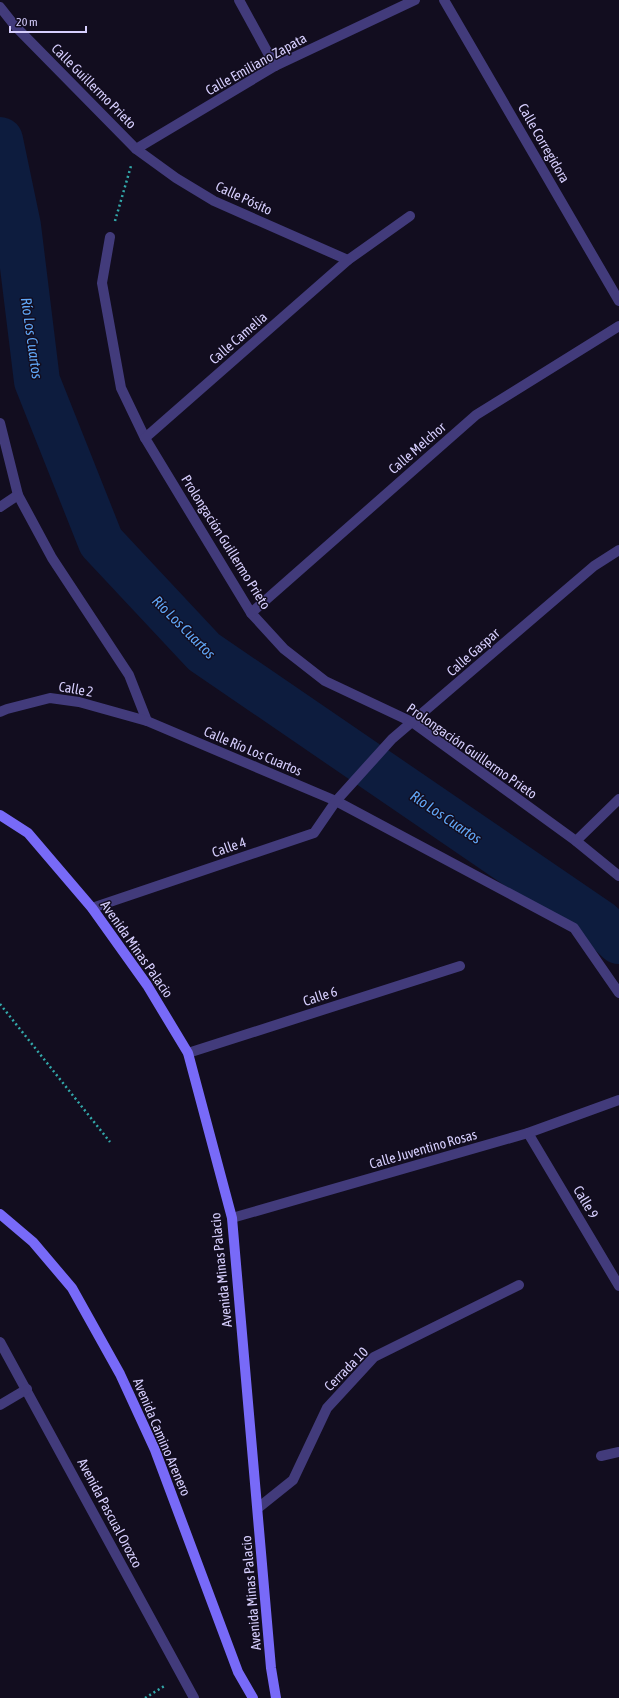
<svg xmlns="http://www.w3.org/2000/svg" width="619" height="1698" font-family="'Asap Condensed',sans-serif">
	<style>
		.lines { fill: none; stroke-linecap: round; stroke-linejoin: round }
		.river { stroke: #0d1c3e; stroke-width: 46 }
		.path { stroke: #33a9ab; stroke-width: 2.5; stroke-dasharray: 2 3; stroke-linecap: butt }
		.lane { stroke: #423b7b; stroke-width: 10 }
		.street { stroke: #423b7b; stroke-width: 10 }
		.secondary { stroke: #786af8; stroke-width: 10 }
		.labels { text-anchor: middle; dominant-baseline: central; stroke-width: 3; stroke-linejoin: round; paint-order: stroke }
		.street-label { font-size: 14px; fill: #d6cefd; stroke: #120d1f }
		.water-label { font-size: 15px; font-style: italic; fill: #61a7f7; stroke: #120d1f }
	</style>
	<rect width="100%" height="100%" fill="#120d1f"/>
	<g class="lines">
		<path class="river" d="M 0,140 L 18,226 L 37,381 L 101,542 L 204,652 L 600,923 L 619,941"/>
		<g class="path">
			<path d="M 115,221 L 131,166"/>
			<path d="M 0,1004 L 110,1142"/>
			<path d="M 145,1698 L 166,1685"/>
		</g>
		<path class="lane" d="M 110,237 L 102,283 L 121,388 L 145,438"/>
		<g class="street">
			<path d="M 239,0 L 275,66"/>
			<path d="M 444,0 L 619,301"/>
			<path d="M 0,7 L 15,26 L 136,149 L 176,178 L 214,201 L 348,260"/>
			<path d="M 136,149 L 275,66 L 415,0"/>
			<path d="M 410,216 L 348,260 L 145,438 L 251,613 L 284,649 L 325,681 L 412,722 L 576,841 L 619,876"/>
			<path d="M 0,423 L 18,495 L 52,558 L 129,675 L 147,721"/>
			<path d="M 0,507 L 18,495"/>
			<path d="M 251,613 L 476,415 L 619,326"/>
			<path d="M 0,712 L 7,709 L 50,698 L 79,702 L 147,721 L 336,801 L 574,928 L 619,993"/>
			<path d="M 576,841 L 619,799"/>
			<path d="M 92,908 L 314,833 L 336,801 L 392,739 L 594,566 L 619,550"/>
			<path d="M 188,1053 L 460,966"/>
			<path d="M 528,1133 L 619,1286"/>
			<path d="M 232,1218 L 528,1133 L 619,1100"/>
			<path d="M 0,1342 L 194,1698"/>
			<path d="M 0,1405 L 27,1389"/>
			<path d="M 601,1456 L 619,1452"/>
			<path d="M 258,1508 L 293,1480 L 327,1408 L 374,1357 L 519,1285"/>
		</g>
		<g class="secondary">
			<path d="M 0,815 L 28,833 L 92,908 L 147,985 L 188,1053 L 232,1218 L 271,1668 L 276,1698"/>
			<path d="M 0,1214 L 33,1242 L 72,1288 L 120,1374 L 155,1450 L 238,1672 L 253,1698"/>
		</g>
	</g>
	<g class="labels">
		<g class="street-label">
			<text transform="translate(256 64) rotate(-29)">Calle Emiliano Zapata</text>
			<text transform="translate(94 86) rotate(45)">Calle Guillermo Prieto</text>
			<text transform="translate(544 143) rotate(60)">Calle Corregidora</text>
			<text transform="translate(244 198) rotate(25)">Calle Pósito</text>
			<text transform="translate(238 338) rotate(-41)">Calle Camelia</text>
			<text transform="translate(417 448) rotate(-41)">Calle Melchor</text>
			<text transform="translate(226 542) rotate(58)">Prolongación Guillermo Prieto</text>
			<text transform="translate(473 652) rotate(-41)">Calle Gaspar</text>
			<text transform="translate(76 689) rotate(10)">Calle 2</text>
			<text transform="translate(253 751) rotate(23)">Calle Río Los Cuartos</text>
			<text transform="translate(472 751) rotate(35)">Prolongación Guillermo Prieto</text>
			<text transform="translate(229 847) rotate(-19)">Calle 4</text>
			<text transform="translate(137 949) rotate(55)">Avenida Minas Palacio</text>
			<text transform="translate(320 996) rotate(-18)">Calle 6</text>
			<text transform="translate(423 1149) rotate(-16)">Calle Juventino Rosas</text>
			<text transform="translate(586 1202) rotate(59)">Calle 9</text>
			<text transform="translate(221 1270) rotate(-96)">Avenida Minas Palacio</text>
			<text transform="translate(346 1369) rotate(-45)">Cerrada 10</text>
			<text transform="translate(162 1437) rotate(67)">Avenida Camino Arenero</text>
			<text transform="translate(110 1513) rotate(62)">Avenida Pascual Orozco</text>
			<text transform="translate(251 1593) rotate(-95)">Avenida Minas Palacio</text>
		</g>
		<g class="water-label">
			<text transform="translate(32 338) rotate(82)">Río Los Cuartos</text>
			<text transform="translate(184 627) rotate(45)">Río Los Cuartos</text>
			<text transform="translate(446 817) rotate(34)">Río Los Cuartos</text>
		</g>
	</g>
	<path d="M10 26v6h76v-6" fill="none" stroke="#d6cefd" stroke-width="2"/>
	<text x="16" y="26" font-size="12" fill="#d6cefd" stroke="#120d1f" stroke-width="3" paint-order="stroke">20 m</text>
</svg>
